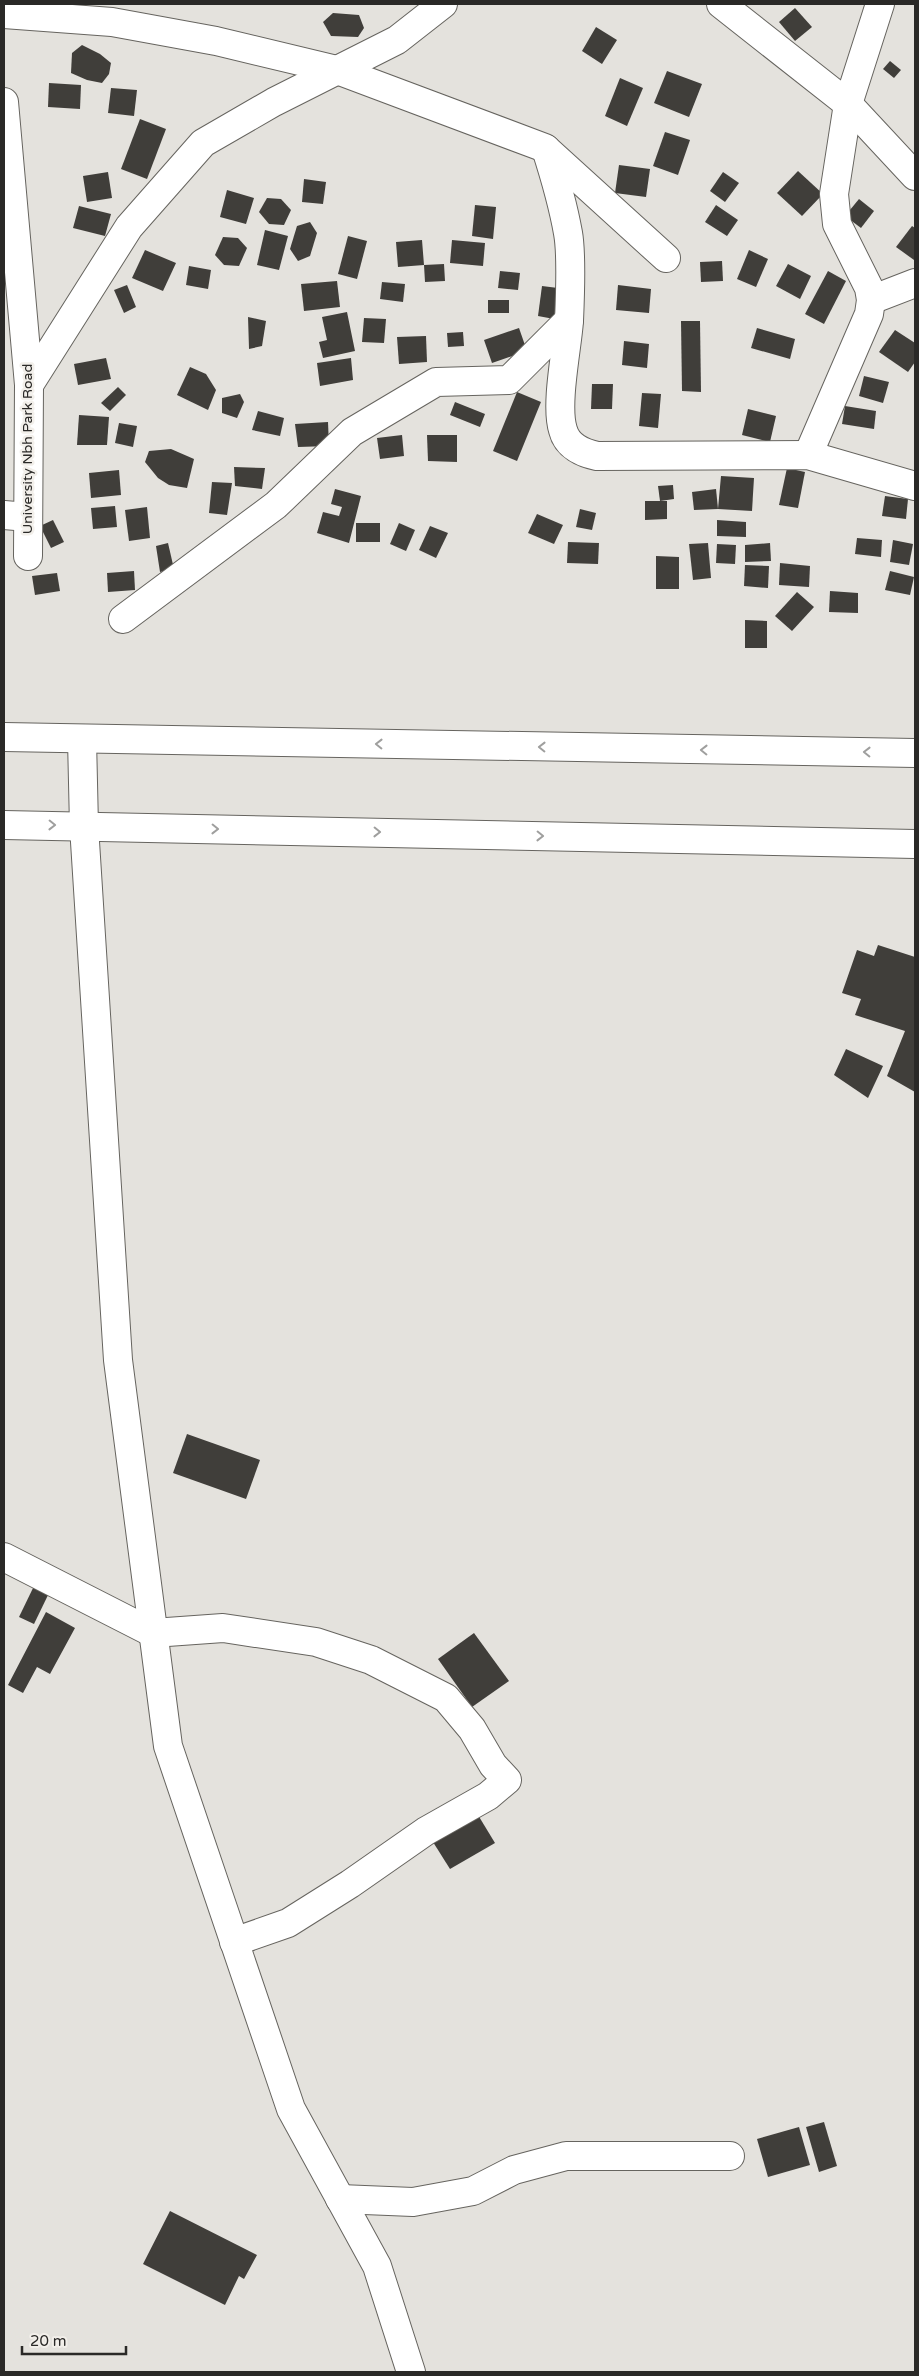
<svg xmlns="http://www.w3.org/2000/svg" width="919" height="2376" font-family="'Varela Round',sans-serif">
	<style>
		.building { fill: #403e3a }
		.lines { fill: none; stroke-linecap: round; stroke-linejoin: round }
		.minor-casing { stroke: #66645f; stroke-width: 30 }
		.major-casing { stroke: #66645f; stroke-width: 30 }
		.minor { stroke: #fff; stroke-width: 28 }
		.major { stroke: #fff; stroke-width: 28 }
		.oneway { stroke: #9f9f9e }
		.labels { text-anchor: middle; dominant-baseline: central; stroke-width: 5; stroke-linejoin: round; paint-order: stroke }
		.street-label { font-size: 14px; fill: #2a2927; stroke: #f2efea }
	</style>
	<rect width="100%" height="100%" fill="#e4e2dd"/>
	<g class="building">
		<path d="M 795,8 L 812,27 L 795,41 L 779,22 Z"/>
		<path d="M 333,13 L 359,15 L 364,28 L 358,37 L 331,36 L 323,22 Z"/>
		<path d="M 596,27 L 617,40 L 602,64 L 582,51 Z"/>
		<path d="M 82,45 L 100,54 L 111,63 L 109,74 L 102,83 L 87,80 L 71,73 L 72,53 Z"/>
		<path d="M 890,61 L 901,70 L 894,78 L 883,69 Z"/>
		<path d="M 667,71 L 702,84 L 689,117 L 654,103 Z"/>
		<path d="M 620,78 L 643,88 L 627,126 L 605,116 Z"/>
		<path d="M 49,83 L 81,85 L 80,109 L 48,107 Z"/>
		<path d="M 111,88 L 137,90 L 134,116 L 108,113 Z"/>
		<path d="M 140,119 L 166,129 L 147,179 L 121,169 Z"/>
		<path d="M 665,132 L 690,140 L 678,175 L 653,166 Z"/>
		<path d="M 619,165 L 650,169 L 646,197 L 615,193 Z"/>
		<path d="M 798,171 L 823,194 L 802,216 L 777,193 Z"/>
		<path d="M 108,172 L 112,198 L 87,202 L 83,176 Z"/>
		<path d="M 723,172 L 739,183 L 725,202 L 710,191 Z"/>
		<path d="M 304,179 L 326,182 L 323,204 L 302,202 Z"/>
		<path d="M 227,190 L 254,198 L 246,224 L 220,217 Z"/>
		<path d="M 267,198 L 281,199 L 291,210 L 284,225 L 269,224 L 259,212 Z"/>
		<path d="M 859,199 L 874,211 L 861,228 L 845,216 Z"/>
		<path d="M 475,205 L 496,207 L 493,239 L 472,236 Z"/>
		<path d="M 716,205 L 738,220 L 727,236 L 705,222 Z"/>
		<path d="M 79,206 L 111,214 L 105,236 L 73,228 Z"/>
		<path d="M 310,222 L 317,233 L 310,256 L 298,261 L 290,249 L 297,226 Z"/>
		<path d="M 912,226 L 915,228 L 914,260 L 896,247 Z"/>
		<path d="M 265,230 L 288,236 L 279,270 L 257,265 Z"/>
		<path d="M 348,236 L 367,241 L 357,279 L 338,274 Z"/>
		<path d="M 223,237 L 238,238 L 247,248 L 239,266 L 224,265 L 215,255 Z"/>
		<path d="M 422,240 L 424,265 L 444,264 L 445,281 L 425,282 L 424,265 L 398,267 L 396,242 Z"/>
		<path d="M 452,240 L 485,243 L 483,266 L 450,263 Z"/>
		<path d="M 145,250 L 176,263 L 163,291 L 132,278 Z"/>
		<path d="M 749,250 L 768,259 L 756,287 L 737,279 Z"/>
		<path d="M 722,261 L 723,281 L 701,282 L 700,262 Z"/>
		<path d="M 788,264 L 811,276 L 800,299 L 776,286 Z"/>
		<path d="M 189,266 L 211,270 L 208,289 L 186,285 Z"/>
		<path d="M 500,271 L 520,273 L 518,290 L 498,288 Z"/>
		<path d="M 828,271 L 846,281 L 824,324 L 805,314 Z"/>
		<path d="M 337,281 L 340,307 L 304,311 L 301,284 Z"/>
		<path d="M 382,282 L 405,284 L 403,302 L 380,299 Z"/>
		<path d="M 127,285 L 136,307 L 124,313 L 114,290 Z"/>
		<path d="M 618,285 L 651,289 L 649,313 L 616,310 Z"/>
		<path d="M 542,286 L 558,288 L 554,319 L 538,316 Z"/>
		<rect x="488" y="300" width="21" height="13"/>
		<path d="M 347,312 L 355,351 L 323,358 L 319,342 L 327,340 L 322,317 Z"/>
		<path d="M 248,317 L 266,321 L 262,346 L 249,349 Z"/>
		<path d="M 364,318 L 386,319 L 384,343 L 362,342 Z"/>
		<path d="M 681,321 L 700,321 L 701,392 L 682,391 Z"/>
		<path d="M 519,328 L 527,351 L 492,363 L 484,340 Z"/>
		<path d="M 757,328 L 795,339 L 790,359 L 751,348 Z"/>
		<path d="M 895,330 L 915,343 L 915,362 L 908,372 L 879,352 Z"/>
		<path d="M 463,332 L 464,346 L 448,347 L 447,333 Z"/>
		<path d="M 426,336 L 427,362 L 399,364 L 397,337 Z"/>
		<path d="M 624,341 L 649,344 L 647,368 L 622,365 Z"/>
		<path d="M 106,358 L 111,379 L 78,385 L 74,364 Z"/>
		<path d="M 351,358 L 353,380 L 320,386 L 317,363 Z"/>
		<path d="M 190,367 L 206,374 L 216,390 L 208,410 L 177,395 Z"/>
		<path d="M 864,376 L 889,382 L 883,403 L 859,396 Z"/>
		<path d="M 592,384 L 613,384 L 612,409 L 591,409 Z"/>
		<path d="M 118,387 L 126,395 L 110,411 L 101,403 Z"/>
		<path d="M 517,392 L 541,402 L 517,461 L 493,451 Z"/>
		<path d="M 642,393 L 661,394 L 658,428 L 639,426 Z"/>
		<path d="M 240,394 L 244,402 L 237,418 L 222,413 L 222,398 Z"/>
		<path d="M 455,402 L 485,414 L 480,427 L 450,415 Z"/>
		<path d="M 845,406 L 876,411 L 874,429 L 842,424 Z"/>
		<path d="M 748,409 L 776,416 L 770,442 L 742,435 Z"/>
		<path d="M 258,411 L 284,418 L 280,436 L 252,430 Z"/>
		<path d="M 79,415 L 109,417 L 107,445 L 77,445 Z"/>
		<path d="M 328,422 L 329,446 L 298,447 L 295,424 Z"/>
		<path d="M 119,423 L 137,426 L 133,447 L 115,443 Z"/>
		<path d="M 402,435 L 404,456 L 380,459 L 377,438 Z"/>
		<path d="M 427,435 L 457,435 L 457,462 L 428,461 Z"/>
		<path d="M 171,449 L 194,459 L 187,488 L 169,485 L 158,478 L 145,462 L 149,451 Z"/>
		<path d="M 234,467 L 265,468 L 262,489 L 235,486 Z"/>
		<path d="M 787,468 L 805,472 L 798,508 L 779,505 Z"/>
		<path d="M 119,470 L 121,495 L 91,498 L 89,473 Z"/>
		<path d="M 721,476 L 754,478 L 752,511 L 718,509 Z"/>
		<path d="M 212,482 L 232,483 L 227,515 L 209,513 Z"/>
		<path d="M 673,485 L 674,499 L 660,501 L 658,486 Z"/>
		<path d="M 335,489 L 361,496 L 349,543 L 317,533 L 323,512 L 339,516 L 342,507 L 331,504 Z"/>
		<path d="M 716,489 L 718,509 L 694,510 L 692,492 Z"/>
		<path d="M 885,496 L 908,499 L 906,519 L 882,516 Z"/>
		<path d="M 645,501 L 667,501 L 667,519 L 645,520 Z"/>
		<path d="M 115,506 L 117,527 L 93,529 L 91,508 Z"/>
		<path d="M 147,507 L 150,538 L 129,541 L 125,510 Z"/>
		<path d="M 580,509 L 596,513 L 592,530 L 576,527 Z"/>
		<path d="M 537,514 L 563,525 L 554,544 L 528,533 Z"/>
		<path d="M 53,520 L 64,542 L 51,548 L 40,526 Z"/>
		<path d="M 717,520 L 746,522 L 746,537 L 717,536 Z"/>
		<rect x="356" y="523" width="24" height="19"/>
		<path d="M 399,523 L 415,530 L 406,551 L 390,544 Z"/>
		<path d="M 430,526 L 448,533 L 436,558 L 419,550 Z"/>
		<path d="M 857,538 L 882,540 L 881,557 L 855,554 Z"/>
		<path d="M 893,540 L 913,544 L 909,565 L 890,562 Z"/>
		<path d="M 568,542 L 599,543 L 598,564 L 567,563 Z"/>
		<path d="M 168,543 L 174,569 L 160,572 L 156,546 Z"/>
		<path d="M 708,543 L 711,578 L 693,580 L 689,544 Z"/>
		<path d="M 770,543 L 771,561 L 745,562 L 745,545 Z"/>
		<path d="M 717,544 L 736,545 L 735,564 L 716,563 Z"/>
		<path d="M 656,556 L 679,557 L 679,589 L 656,589 Z"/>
		<path d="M 780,563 L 810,566 L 809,587 L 779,585 Z"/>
		<path d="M 745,565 L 769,566 L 768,588 L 744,586 Z"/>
		<path d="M 134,571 L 135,590 L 108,592 L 107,573 Z"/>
		<path d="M 890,571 L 914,577 L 910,595 L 885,590 Z"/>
		<path d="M 57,573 L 60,591 L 35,595 L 32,576 Z"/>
		<path d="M 830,591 L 858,593 L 858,613 L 829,612 Z"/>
		<path d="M 797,592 L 814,607 L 792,631 L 775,616 Z"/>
		<path d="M 745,620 L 767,621 L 767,648 L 745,648 Z"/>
		<path d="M 878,945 L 915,957 L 915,1092 L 887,1076 L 905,1031 L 855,1015 L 861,999 L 842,993 L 857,950 L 874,956 Z"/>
		<path d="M 846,1049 L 883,1066 L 868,1098 L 834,1075 Z"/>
		<path d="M 187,1434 L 260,1460 L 246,1499 L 173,1473 Z"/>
		<path d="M 34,1586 L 49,1593 L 34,1624 L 19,1617 Z"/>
		<path d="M 46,1612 L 75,1628 L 50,1674 L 37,1667 L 23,1693 L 8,1685 Z"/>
		<path d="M 474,1633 L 509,1681 L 472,1707 L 438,1659 Z"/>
		<path d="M 478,1815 L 495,1843 L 450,1869 L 433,1842 Z"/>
		<path d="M 824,2122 L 837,2166 L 819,2172 L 806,2127 Z"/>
		<path d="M 799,2127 L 810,2165 L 768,2177 L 757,2139 Z"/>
		<path d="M 170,2211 L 257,2255 L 244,2279 L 239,2276 L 225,2305 L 143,2264 Z"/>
	</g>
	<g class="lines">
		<g class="minor-casing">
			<g id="minor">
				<path d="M 721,4 L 848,104 L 915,176"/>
				<path d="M 4,14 L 112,22 L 216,41 L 337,70 L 545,148 L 666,258"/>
				<path d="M 4,102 L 29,385 L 28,556"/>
				<path d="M 546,149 C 555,177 563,205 568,233 C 572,255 570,298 569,321 C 567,349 555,405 563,430 C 567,446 583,453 597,456 L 808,455 L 915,486"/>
				<path d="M 871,300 L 915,283"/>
				<path d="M 29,385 L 129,227 L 203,143 L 274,102 L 397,40 L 443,4"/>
				<path d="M 808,455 L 869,314 L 871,300 L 869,288 L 837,224 L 834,194 L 848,104 L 880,4"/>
				<path d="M 4,515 L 28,517"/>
				<path d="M 123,619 L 276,505 L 352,432 L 436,382 L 509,380 L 569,320"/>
				<path d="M 82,739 L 84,826 L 118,1360 L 168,1746 L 291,2109 L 377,2266 L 411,2372"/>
				<path d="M 4,1557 L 153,1633 L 223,1628 L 316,1642 L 371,1660 L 446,1698 L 472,1729 L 493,1765 L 507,1780 L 488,1796 L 426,1831 L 350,1884 L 288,1923 L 234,1942"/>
				<path d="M 340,2199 L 413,2202 L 473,2191 L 514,2170 L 566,2156 L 730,2156"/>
			</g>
		</g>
		<g class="major-casing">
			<g id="major">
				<path d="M 4,737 L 915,753"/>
				<path d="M 4,825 L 915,844"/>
			</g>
		</g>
		<use href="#minor" class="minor"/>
		<use href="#major" class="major"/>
	</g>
	<defs><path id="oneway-chevron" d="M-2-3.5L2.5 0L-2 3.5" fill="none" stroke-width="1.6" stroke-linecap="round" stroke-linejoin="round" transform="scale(1.25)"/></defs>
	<g class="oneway">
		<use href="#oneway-chevron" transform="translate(379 744) rotate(-179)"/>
		<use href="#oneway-chevron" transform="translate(542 747) rotate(-179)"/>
		<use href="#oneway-chevron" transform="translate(704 750) rotate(-179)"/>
		<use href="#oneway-chevron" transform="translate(867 752) rotate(-179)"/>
		<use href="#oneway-chevron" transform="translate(52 825) rotate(1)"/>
		<use href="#oneway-chevron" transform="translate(215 829) rotate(1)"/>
		<use href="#oneway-chevron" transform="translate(377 832) rotate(1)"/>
		<use href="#oneway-chevron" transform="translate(540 836) rotate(1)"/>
	</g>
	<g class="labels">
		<g class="street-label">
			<text transform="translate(27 449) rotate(-90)">University Nbh Park Road</text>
		</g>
	</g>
	<rect width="919" height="2376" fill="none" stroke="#2a2927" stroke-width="10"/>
	<path d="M22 2346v8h104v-8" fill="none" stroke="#2a2927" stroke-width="2.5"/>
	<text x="30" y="2346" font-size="15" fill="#2a2927" stroke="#f2efea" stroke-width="4" paint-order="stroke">20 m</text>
</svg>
